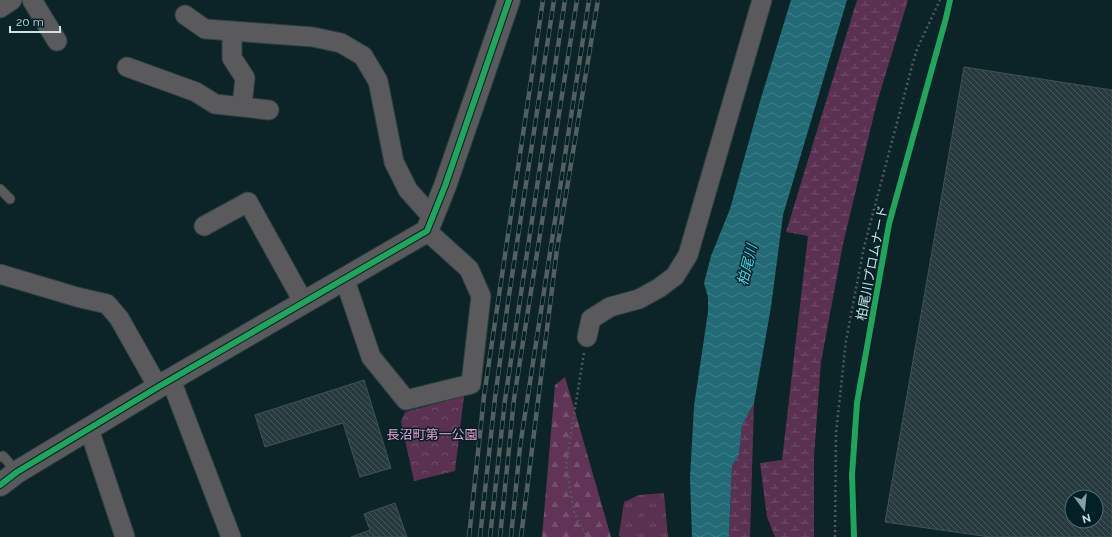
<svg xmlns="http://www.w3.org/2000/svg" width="1112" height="537" font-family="Raleway,'Noto Sans JP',sans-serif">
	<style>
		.grass { fill: url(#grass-tufts) }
		.forest { fill: url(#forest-firs) }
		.wetland { fill: url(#wetland-marsh) }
		.park { fill: url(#park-crowns) }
		.water { fill: url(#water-waves) }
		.building { fill: url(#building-back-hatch); stroke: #405355; fill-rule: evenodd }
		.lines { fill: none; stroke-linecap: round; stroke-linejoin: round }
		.service-casing { stroke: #2d4143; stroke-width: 11 }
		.minor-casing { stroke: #2d4143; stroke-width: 21 }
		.tertiary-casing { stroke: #2d4143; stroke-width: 24 }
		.path { stroke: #53585a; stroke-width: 2.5; stroke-dasharray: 2 3; stroke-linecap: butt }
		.service { stroke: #5a5a5d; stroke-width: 9 }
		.minor { stroke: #5a5a5d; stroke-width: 19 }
		.tertiary { stroke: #5a5a5d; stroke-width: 22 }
		.rail-casing { stroke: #535f61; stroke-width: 4.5 }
		.rail { stroke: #012126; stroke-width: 3; stroke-dasharray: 9; stroke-linecap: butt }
		.cycleway-casing { stroke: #012126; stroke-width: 8 }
		.cycleway { stroke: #20a55d; stroke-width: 6 }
		.labels { text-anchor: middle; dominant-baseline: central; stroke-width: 3; stroke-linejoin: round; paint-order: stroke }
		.street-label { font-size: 13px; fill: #cce2e6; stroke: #012126 }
		.park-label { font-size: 13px; fill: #f49ed8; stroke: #012126 }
		.water-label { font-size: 14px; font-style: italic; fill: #45d9ef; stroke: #012126 }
	</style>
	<defs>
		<pattern id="grass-tufts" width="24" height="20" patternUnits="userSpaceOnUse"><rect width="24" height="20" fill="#5b3151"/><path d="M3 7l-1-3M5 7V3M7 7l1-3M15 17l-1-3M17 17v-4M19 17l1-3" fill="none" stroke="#714f6a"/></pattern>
		<pattern id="forest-firs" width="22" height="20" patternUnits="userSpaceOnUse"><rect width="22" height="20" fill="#613457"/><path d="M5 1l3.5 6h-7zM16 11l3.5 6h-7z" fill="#76516f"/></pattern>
		<pattern id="wetland-marsh" width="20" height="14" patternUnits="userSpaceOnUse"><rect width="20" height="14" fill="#5b3151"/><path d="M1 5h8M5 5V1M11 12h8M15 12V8" fill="none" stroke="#714f6a"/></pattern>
		<pattern id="park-crowns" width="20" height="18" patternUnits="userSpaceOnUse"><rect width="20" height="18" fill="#5b3151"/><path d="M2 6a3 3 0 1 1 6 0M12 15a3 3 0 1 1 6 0" fill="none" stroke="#714f6a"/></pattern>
		<pattern id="water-waves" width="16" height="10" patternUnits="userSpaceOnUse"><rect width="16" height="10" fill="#226b76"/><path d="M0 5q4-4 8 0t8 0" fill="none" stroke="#41808a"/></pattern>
		<pattern id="building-back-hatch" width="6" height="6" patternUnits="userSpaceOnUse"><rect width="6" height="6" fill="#273a3d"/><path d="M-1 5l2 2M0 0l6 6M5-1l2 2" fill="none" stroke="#455659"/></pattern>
	</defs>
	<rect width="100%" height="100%" fill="#0c2427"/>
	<path class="grass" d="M 664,493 L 668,537 L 620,537 L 619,534 L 624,502 L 639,495 Z"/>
	<path class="forest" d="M 565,377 L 611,537 L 542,537 L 555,385 Z"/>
	<g class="wetland">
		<path d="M 857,0 L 908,0 L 876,106 L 843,244 L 821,362 L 814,456 L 814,537 L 775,537 L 767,517 L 760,463 L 782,460 L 808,236 L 786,232 Z"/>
		<path d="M 754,403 L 750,537 L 729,537 L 732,466 L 739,455 L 742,426 Z"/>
	</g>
	<path class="park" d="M 464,396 L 455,471 L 414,481 L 401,422 L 405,412 Z"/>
	<path class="water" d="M 791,0 L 847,0 L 783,215 L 771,307 L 754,403 L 742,426 L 739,455 L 732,466 L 729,537 L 692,537 L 690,478 L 694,406 L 708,312 L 708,297 L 704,283 L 711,256 L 730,209 L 761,98 Z"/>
	<g class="building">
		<path d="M 964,67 L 1112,90 L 1112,537 L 990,537 L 885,522 ZM 1072,497 L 1096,497 L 1096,521 L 1072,521 Z"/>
		<path d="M 364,380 L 391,468 L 360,477 L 343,423 L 265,447 L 255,415 Z"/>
		<path d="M 395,503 L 407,537 L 351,537 L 370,530 L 364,514 Z"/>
	</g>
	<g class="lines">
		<g class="service-casing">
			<g id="service">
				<path d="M 0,189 L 10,199"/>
				<path d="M 0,457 L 3,456 L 17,472"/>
			</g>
		</g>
		<g class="minor-casing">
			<g id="minor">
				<path d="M 32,0 L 57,41"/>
				<path d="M 0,8 L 12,0"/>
				<path d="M 185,15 L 205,29 L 313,37 L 341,43 L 363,56 L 378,81 L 394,162 L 408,190 L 433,218"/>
				<path d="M 232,31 L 232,58 L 245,78 L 242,106"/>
				<path d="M 127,67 L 196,92 L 215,104 L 269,110"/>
				<path d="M 204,226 L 248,202 L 304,303"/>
				<path d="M 0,274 L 77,297 L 107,304 L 119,318 L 158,387"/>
				<path d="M 345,280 L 371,357 L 406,400 L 471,384 L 481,296 L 469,269 L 427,231"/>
				<path d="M 587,337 L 591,319 L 610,307 L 639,299 L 659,288 L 675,276 L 688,255 L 762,0"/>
				<path d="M 171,380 L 231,537"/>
				<path d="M 89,429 L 125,537"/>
			</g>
		</g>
		<g class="tertiary-casing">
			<path id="tertiary" d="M 0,485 L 17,472 L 158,387 L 427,231 L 445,186 L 509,0"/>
		</g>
		<g class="path">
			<path d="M 584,353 L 566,464 L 574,512 L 587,537"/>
			<path d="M 835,537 L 836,433 L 846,341 L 864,247 L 912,66 L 917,49 L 940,0"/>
		</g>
		<use href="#service" class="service"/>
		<use href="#minor" class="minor"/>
		<use href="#tertiary" class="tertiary"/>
		<g class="rail-casing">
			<g id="rail">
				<path d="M 469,537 L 484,396 L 543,0"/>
				<path d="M 480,537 L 495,398 L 508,302 L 554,0"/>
				<path d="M 490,537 L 505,400 L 565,0"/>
				<path d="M 500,537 L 514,399 L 577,0"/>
				<path d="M 511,537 L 520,447 L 589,0"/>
				<path d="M 521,537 L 557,249 L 598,0"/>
			</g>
		</g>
		<use href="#rail" class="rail"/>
		<g class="cycleway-casing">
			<g id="cycleway">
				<path d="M 0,485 L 17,472 L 158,387 L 427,231 L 445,186 L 509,0"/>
				<path d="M 854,537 L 852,475 L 857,403 L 889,224 L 946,18 L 950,0"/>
			</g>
		</g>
		<use href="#cycleway" class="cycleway"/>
	</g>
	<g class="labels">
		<g class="street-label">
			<text transform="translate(872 263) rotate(-79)">柏尾川プロムナード</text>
		</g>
		<g class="park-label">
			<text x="432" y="434">長沼町第一公園</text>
		</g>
		<g class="water-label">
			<text transform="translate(747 265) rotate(-76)">柏尾川</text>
		</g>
	</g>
	<g transform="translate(1084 509) rotate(165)"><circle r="19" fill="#012126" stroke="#526e73"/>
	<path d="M0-3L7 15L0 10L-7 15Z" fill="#89a0a3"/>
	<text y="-6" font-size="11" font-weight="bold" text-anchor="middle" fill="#cce2e6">N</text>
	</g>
	<path d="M10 26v6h50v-6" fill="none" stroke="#cce2e6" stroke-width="2"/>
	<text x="16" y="26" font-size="12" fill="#cce2e6" stroke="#012126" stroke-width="3" paint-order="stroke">20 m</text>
</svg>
